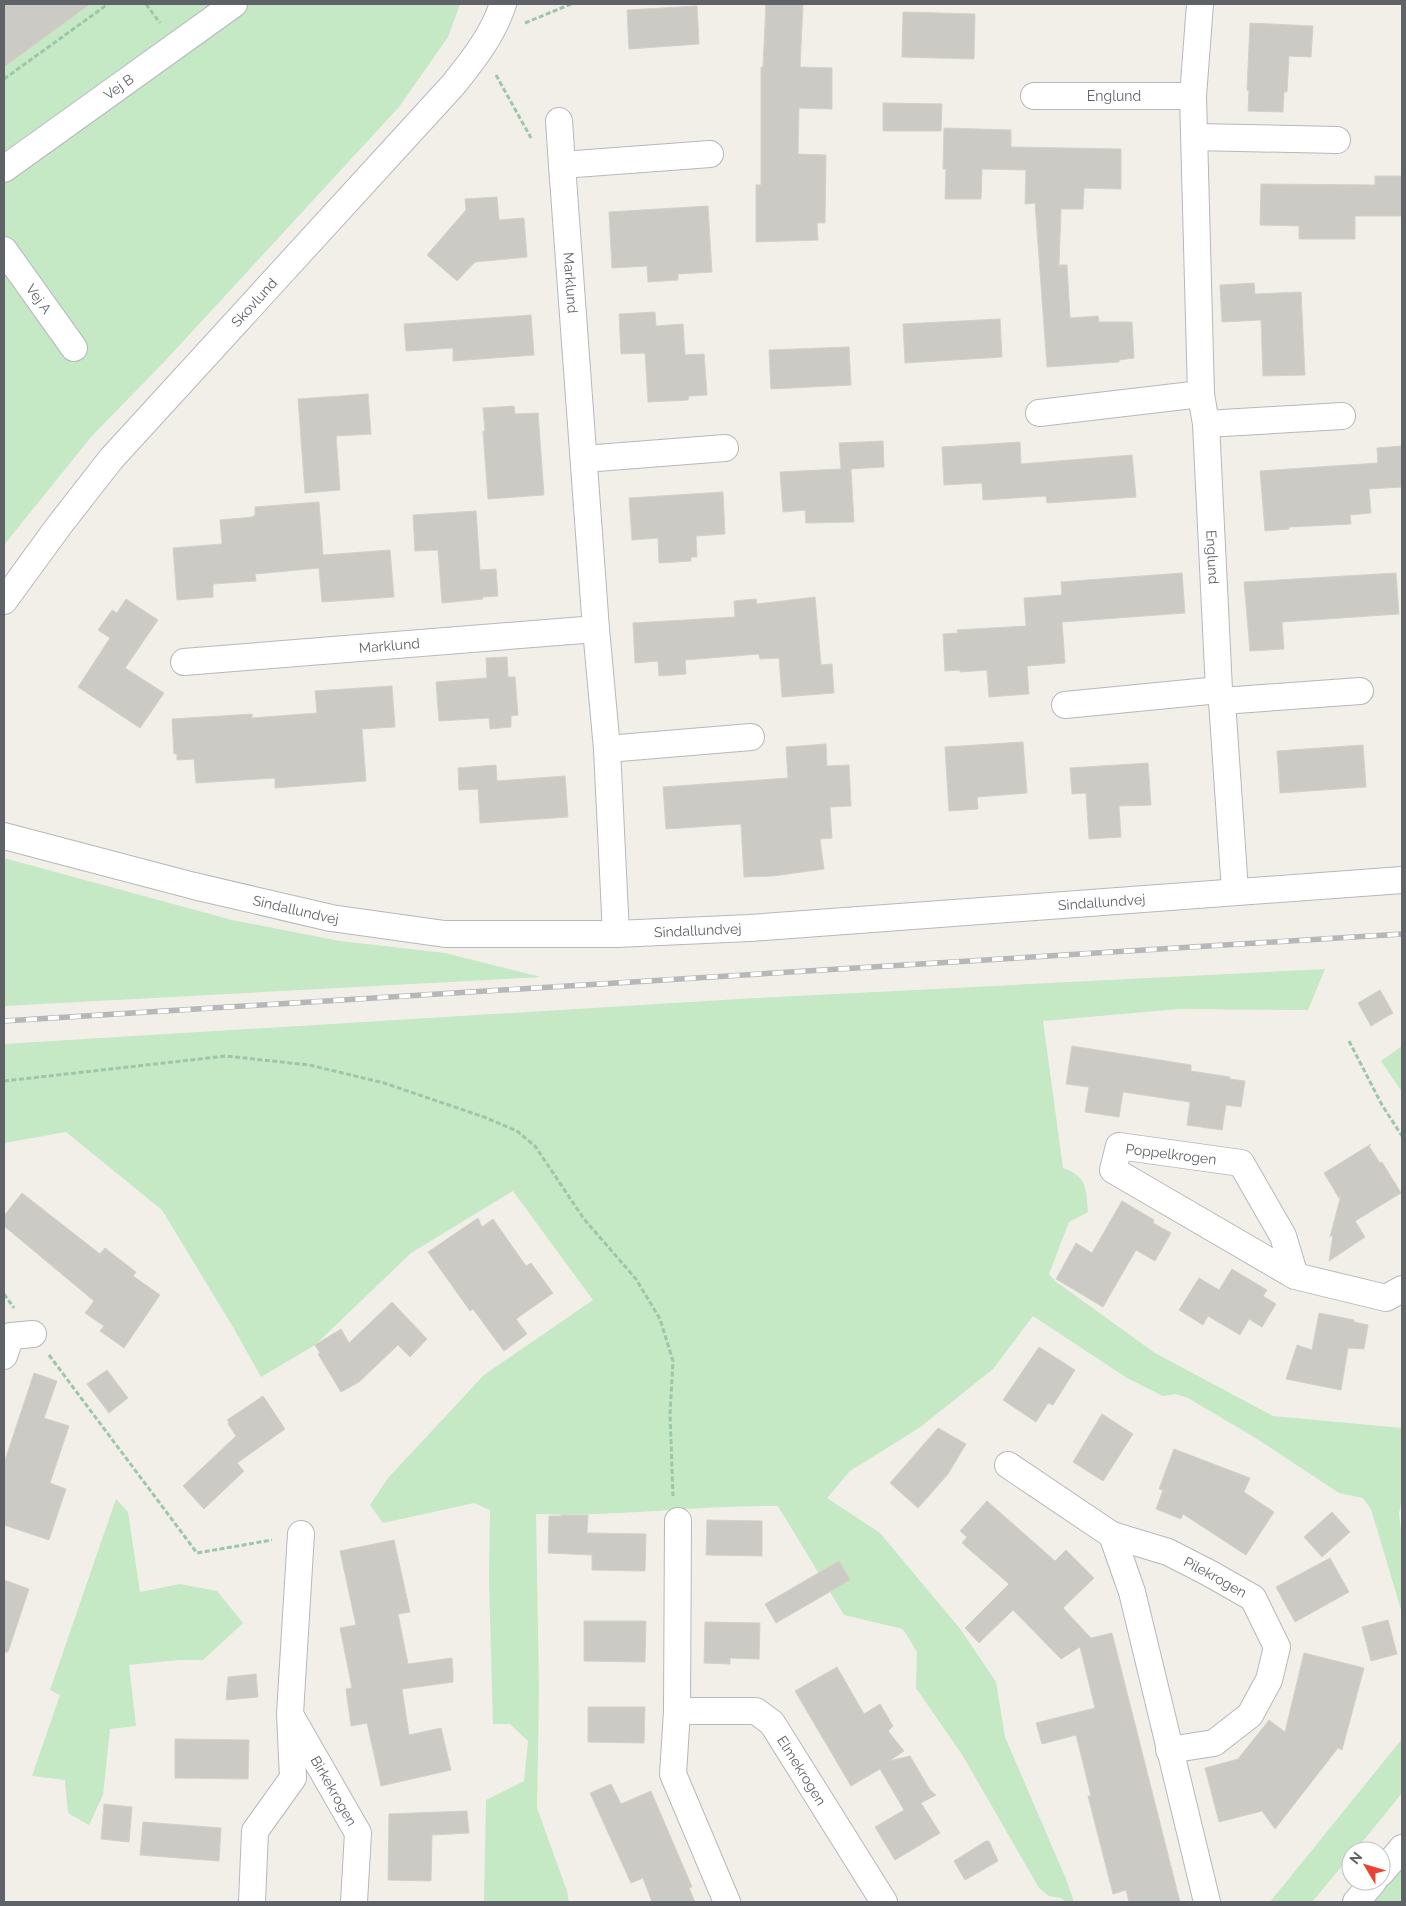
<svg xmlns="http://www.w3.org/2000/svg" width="1406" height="1906" font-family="Raleway,sans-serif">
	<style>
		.green { fill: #c5e8c5 }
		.building { fill: #cccac5; stroke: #d6d1c6 }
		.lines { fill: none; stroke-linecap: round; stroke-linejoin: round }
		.minor-casing { stroke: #b5b8bc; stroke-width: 28 }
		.path { stroke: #9cc7a9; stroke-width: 3; stroke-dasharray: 5 2.5; stroke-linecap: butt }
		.minor { stroke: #fff; stroke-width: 26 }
		.rail-casing { stroke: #b6b7b8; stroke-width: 5.5 }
		.rail { stroke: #fff; stroke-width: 4; stroke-dasharray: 11; stroke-linecap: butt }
		.labels { text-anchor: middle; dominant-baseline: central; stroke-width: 4.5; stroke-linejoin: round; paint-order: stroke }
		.street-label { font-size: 14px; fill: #5f6368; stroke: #fff }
	</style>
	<rect width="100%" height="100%" fill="#f1efe8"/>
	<g class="green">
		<path d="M 4,4 L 460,4 L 448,37 L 399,107 L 164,362 L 91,437 L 4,545 Z"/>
		<path d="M 4,858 L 232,920 L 340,941 L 445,953 L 541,977 L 4,1006 Z"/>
		<path d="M 1325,969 L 1308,1010 L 1179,1009 L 1043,1021 L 1063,1168 C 1088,1177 1086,1189 1088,1212 L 1069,1222 L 1049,1274 L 1055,1281 L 1155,1353 L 1273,1416 L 1402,1428 L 1402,1498 L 1399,1514 L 1402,1538 L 1402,1613 L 1371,1509 L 1363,1498 L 1339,1493 L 1254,1437 L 1188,1398 L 1176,1394 L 1163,1396 L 1127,1378 L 1033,1316 L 993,1369 L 919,1428 L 850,1471 L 827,1498 L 880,1533 L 961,1630 L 996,1682 L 1005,1737 L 1066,1879 L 1074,1902 L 1066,1902 L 1061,1898 L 1049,1896 L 1039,1888 L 963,1756 L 916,1688 L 917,1652 L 903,1629 L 844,1615 L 778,1506 C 697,1505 617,1517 536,1514 L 539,1690 L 537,1808 L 567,1891 L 569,1902 L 484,1902 L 486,1800 L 524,1781 L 528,1741 L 510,1724 L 493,1724 L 489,1580 L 490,1510 L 474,1503 L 383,1523 L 370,1505 L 388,1478 L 484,1375 L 593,1300 L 513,1191 L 411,1253 L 315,1345 L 261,1377 L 233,1327 L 162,1210 L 66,1132 L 4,1143 L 4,1044 L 739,999 Z"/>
		<path d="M 1402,1046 L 1402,1092 L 1381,1061 Z"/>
		<path d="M 116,1499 L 128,1512 L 140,1592 L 180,1584 L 217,1591 L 243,1623 L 203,1660 L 178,1660 L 129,1665 L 136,1726 L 110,1729 L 103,1795 L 89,1825 L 68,1813 L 65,1780 L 32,1776 L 60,1695 L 50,1690 Z"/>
		<path d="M 1402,1739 L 1402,1793 L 1355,1851 L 1351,1851 L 1351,1855 L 1312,1902 L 1270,1902 Z"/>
		<path d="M 1402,1869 L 1402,1902 L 1374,1902 Z"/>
	</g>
	<g class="building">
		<path d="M 4,4 L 90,4 L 4,67 Z"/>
		<path d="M 766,4 L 803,4 L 800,67 L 832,68 L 832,109 L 799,108 L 798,154 L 826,155 L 825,223 L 817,223 L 818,240 L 756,242 L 756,185 L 761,185 L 761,67 L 763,67 Z"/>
		<path d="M 697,6 L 699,44 L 629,49 L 627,10 Z"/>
		<path d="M 903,12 L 975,14 L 974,59 L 902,57 Z"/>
		<path d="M 1250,23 L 1313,26 L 1311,57 L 1289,56 L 1287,92 L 1284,92 L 1283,112 L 1248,111 L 1249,91 L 1247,90 Z"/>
		<path d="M 883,103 L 942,104 L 941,131 L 883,131 Z"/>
		<path d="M 944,128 L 1011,130 L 1011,147 L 1121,149 L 1121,189 L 1084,188 L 1083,209 L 1061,209 L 1059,265 L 1067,265 L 1070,318 L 1098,316 L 1099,322 L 1132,322 L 1134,358 L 1119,360 L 1119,362 L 1047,367 L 1035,203 L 1025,204 L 1026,170 L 982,169 L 981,199 L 945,199 L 946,169 L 943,169 Z"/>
		<path d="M 1375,176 L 1402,176 L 1402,216 L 1355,216 L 1355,239 L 1299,239 L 1299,226 L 1260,225 L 1261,184 L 1375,185 Z"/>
		<path d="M 497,197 L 499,220 L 524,218 L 527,257 L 475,262 L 457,281 L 427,255 L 466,210 L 465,199 Z"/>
		<path d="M 708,206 L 712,272 L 678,274 L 678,280 L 648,282 L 647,266 L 612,268 L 609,212 Z"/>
		<path d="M 1254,283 L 1255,294 L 1301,292 L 1305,375 L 1263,376 L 1261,320 L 1222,322 L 1220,285 Z"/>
		<path d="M 655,312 L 656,326 L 683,324 L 685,355 L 704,354 L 707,395 L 689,396 L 688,400 L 648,402 L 645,353 L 621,354 L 619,314 Z"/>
		<path d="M 531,315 L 534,355 L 453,361 L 453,348 L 406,351 L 404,324 Z"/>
		<path d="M 1000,319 L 1002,357 L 905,363 L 903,324 Z"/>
		<path d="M 849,347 L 851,385 L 771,389 L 769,350 Z"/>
		<path d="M 368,394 L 371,434 L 336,436 L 340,490 L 305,493 L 298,399 Z"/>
		<path d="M 514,406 L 515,414 L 538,413 L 544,495 L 488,499 L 483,431 L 485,431 L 483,408 Z"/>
		<path d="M 883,441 L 884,467 L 851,469 L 854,522 L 806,523 L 805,510 L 783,512 L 780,472 L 841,469 L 839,443 Z"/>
		<path d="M 1020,442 L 1021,464 L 1132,455 L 1136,497 L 1047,503 L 1046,496 L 983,500 L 982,483 L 944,485 L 942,447 Z"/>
		<path d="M 1402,446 L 1402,487 L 1369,489 L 1371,513 L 1350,515 L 1351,524 L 1289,527 L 1289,529 L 1265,531 L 1260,471 L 1378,463 L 1377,448 Z"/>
		<path d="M 723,492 L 725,534 L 696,536 L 697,557 L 691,557 L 691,561 L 659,563 L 658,538 L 632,540 L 629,498 Z"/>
		<path d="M 319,502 L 323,555 L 390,550 L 394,597 L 322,602 L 319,568 L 255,574 L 256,581 L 213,584 L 213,597 L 177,600 L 173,548 L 222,544 L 220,520 L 253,517 L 253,516 L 255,516 L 255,507 Z"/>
		<path d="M 476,511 L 480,570 L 496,569 L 498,596 L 482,597 L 483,599 L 442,603 L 438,550 L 415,551 L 413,515 Z"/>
		<path d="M 1182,573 L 1185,613 L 1062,622 L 1065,663 L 1027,666 L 1029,694 L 989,697 L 987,670 L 960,672 L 960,670 L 945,671 L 943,634 L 958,633 L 957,630 L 1026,626 L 1024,598 L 1062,595 L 1061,582 Z"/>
		<path d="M 1396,573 L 1399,614 L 1282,622 L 1284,649 L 1250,651 L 1244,582 Z"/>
		<path d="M 815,597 L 821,665 L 832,664 L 834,693 L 782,697 L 779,658 L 760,659 L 759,654 L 685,660 L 686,674 L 659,676 L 658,661 L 635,663 L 633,623 L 735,617 L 734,601 L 756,599 L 757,604 Z"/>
		<path d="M 126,599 L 158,620 L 125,668 L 164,693 L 140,728 L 78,687 L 110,638 L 98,630 L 112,610 L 117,613 Z"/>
		<path d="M 507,657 L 508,677 L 515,677 L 518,715 L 511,716 L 511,727 L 490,729 L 489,718 L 439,721 L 436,682 L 487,678 L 486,658 Z"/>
		<path d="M 392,686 L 395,727 L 362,729 L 366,781 L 275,788 L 275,778 L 196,783 L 194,759 L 177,760 L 177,754 L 174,754 L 172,719 L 252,714 L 252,718 L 317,713 L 315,691 Z"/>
		<path d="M 1023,742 L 1027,793 L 977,797 L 978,809 L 949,811 L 945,747 Z"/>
		<path d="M 826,744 L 827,766 L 849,765 L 851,806 L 830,807 L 832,838 L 820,839 L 824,869 L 773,876 L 744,877 L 741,824 L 666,829 L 663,787 L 788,778 L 786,747 Z"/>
		<path d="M 1363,745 L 1366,787 L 1280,793 L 1277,751 Z"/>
		<path d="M 1148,763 L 1151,805 L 1119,806 L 1121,837 L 1089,839 L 1086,793 L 1072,794 L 1070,768 Z"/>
		<path d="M 496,765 L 497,781 L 565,776 L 568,817 L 480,823 L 478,789 L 459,790 L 458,768 Z"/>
		<path d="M 1380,990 L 1393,1013 L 1371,1026 L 1358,1003 Z"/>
		<path d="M 1072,1046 L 1191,1065 L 1191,1071 L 1230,1077 L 1230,1079 L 1245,1081 L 1241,1107 L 1226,1105 L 1222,1130 L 1187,1125 L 1190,1102 L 1123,1092 L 1119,1117 L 1085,1112 L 1089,1087 L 1066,1084 Z"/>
		<path d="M 1371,1144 L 1369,1146 L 1380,1163 L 1382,1162 L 1401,1193 L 1355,1221 L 1365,1237 L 1329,1261 L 1333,1235 L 1330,1237 L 1341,1195 L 1339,1198 L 1324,1173 Z"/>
		<path d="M 22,1193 L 100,1254 L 105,1248 L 136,1272 L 133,1276 L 160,1295 L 124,1348 L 100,1331 L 104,1326 L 85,1313 L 94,1301 L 4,1226 L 4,1216 Z"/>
		<path d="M 1122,1201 L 1154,1220 L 1153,1223 L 1171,1233 L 1155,1261 L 1136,1250 L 1103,1307 L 1056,1279 L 1076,1243 L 1092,1253 Z"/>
		<path d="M 478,1218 L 482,1227 L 493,1219 L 526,1266 L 531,1263 L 553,1293 L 516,1319 L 527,1334 L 504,1351 L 473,1309 L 470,1311 L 428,1252 Z"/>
		<path d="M 1232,1269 L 1267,1290 L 1263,1296 L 1276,1304 L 1262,1327 L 1249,1319 L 1240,1335 L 1208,1316 L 1203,1325 L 1179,1310 L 1199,1278 L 1219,1290 Z"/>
		<path d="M 392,1302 L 427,1339 L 410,1357 L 398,1345 L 359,1382 L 341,1392 L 318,1354 L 320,1353 L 315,1345 L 341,1329 L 349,1343 Z"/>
		<path d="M 1319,1313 L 1354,1320 L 1354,1322 L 1368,1325 L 1364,1349 L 1348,1348 L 1341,1390 L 1286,1379 L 1297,1345 L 1312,1350 Z"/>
		<path d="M 1039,1347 L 1075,1370 L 1053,1405 L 1048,1403 L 1036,1422 L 1003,1400 Z"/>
		<path d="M 107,1370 L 128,1398 L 109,1413 L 87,1384 Z"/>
		<path d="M 34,1373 L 57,1381 L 44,1418 L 69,1426 L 50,1483 L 66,1489 L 49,1540 L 4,1525 L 4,1463 Z"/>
		<path d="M 263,1396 L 285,1429 L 237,1463 L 244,1471 L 204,1509 L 183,1486 L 236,1436 L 228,1424 L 229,1422 L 227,1420 Z"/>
		<path d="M 1102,1414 L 1133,1434 L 1103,1481 L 1073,1462 Z"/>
		<path d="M 938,1428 L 966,1444 L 948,1474 L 918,1508 L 890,1483 Z"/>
		<path d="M 1174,1449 L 1250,1478 L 1244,1492 L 1274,1512 L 1246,1555 L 1183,1514 L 1181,1519 L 1156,1509 L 1163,1490 L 1159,1489 Z"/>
		<path d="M 987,1501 L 1055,1561 L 1066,1550 L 1094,1578 L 1063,1608 L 1091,1638 L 1112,1633 L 1180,1902 L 1129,1902 L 1126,1890 L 1113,1894 L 1088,1796 L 1091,1796 L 1076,1735 L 1042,1744 L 1036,1723 L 1095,1708 L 1080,1647 L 1061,1659 L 1013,1610 L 979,1643 L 965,1628 L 1009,1584 L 962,1543 L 967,1537 L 960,1531 Z"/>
		<path d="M 1332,1512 L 1350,1532 L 1322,1557 L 1304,1537 Z"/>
		<path d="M 561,1515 L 588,1515 L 587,1533 L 646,1534 L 645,1571 L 592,1570 L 592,1555 L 548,1553 L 549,1516 L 561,1516 Z"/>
		<path d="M 707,1520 L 762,1521 L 762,1556 L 706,1555 Z"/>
		<path d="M 394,1540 L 410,1612 L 398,1614 L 408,1664 L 452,1658 L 453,1671 L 453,1682 L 402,1689 L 409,1735 L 441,1728 L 451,1770 L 381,1786 L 367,1723 L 351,1726 L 346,1689 L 352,1688 L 340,1628 L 356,1625 L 340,1551 Z"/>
		<path d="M 1330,1558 L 1349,1592 L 1295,1622 L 1276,1587 Z"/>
		<path d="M 839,1561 L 850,1580 L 776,1623 L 765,1604 Z"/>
		<path d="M 4,1580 L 29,1589 L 8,1652 L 4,1652 Z"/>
		<path d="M 1388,1620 L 1397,1654 L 1371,1661 L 1362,1627 Z"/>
		<path d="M 584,1621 L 646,1621 L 645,1662 L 584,1661 Z"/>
		<path d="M 705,1622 L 760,1623 L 759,1659 L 730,1658 L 730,1664 L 704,1663 Z"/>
		<path d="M 1304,1653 L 1364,1668 L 1342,1750 L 1338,1748 L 1275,1829 L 1262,1811 L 1219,1822 L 1205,1768 L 1238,1759 L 1269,1720 L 1285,1732 Z"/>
		<path d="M 837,1667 L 864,1714 L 880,1704 L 893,1726 L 888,1731 L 904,1751 L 889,1761 L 910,1756 L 930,1790 L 936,1795 L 921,1803 L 940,1833 L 895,1860 L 875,1827 L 904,1810 L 880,1769 L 851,1786 L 795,1691 Z"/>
		<path d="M 256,1674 L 258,1697 L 226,1700 L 228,1677 Z"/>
		<path d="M 588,1707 L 645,1707 L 644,1743 L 588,1742 Z"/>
		<path d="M 175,1739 L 249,1740 L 248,1779 L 175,1778 Z"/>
		<path d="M 611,1784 L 621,1804 L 651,1791 L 692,1887 L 689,1888 L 695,1902 L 652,1902 L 643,1878 L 631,1883 L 590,1793 Z"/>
		<path d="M 104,1804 L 132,1807 L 129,1842 L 101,1839 Z"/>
		<path d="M 467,1811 L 469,1833 L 432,1835 L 431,1881 L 388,1880 L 389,1814 Z"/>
		<path d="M 143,1822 L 221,1828 L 219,1861 L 140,1855 Z"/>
		<path d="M 986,1841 L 989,1841 L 998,1861 L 965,1880 L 954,1861 Z"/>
	</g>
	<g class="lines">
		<g class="minor-casing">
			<g id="minor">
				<path id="s1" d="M 1200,4 L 1193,96 L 1201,394 L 1206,424 L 1219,690 L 1222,701 L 1235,891"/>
				<path id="s2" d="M 1034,96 L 1193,96"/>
				<path d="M 559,121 L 562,165 L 710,154"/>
				<path d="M 1195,137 L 1337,140"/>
				<path id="s3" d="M 562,165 L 596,629 L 607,749 L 616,934"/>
				<path id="s4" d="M 4,169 L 234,4"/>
				<path id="s5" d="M 4,250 L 74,348"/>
				<path d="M 1039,413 L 1201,394"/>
				<path d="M 1206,424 L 1342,416"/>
				<path d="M 584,459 L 725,448"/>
				<path id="s6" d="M 4,601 L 58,527 L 111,459 L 453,85 C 473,60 493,35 503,4"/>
				<path id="s7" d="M 184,662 L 596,629"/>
				<path d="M 1222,701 L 1360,691"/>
				<path d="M 1065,705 L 1219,690"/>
				<path d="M 607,749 L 751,737"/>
				<path id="s8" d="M 4,836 L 194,886 L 331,918 L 445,934 L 616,934 L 750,928 L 1402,880"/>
				<path d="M 1295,1276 L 1283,1236 L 1241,1163 L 1119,1146 L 1113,1170 L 1295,1276 L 1386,1298 L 1402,1289"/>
				<path d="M 4,1356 L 11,1336 L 33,1334"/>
				<path d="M 1008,1465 L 1112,1535 L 1132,1592 L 1207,1902"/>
				<path d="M 678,1521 L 677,1711 L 673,1774 L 727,1902"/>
				<path id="s9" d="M 1112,1535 L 1168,1552 L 1209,1573 L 1253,1598 L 1277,1647 L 1269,1680 L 1250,1715 L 1214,1743 L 1169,1750"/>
				<path id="s10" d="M 677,1711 L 756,1711 L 772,1723 L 884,1902"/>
				<path id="s11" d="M 292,1718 L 358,1833 L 354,1902"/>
				<path d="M 1381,1873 L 1402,1848"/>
				<path d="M 252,1902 L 255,1831 L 293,1778 L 290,1714 L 301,1534"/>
				<path d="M 1356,1902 L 1374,1881"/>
			</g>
		</g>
		<g class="path">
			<path d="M 146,4 L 160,23"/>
			<path d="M 525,23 L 571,4"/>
			<path d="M 496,75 L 531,138"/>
			<path d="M 4,79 L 108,4"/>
			<path d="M 1349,1041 L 1382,1105 L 1402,1136"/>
			<path d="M 4,1081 L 226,1056 L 309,1065 L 384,1083 L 484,1117 L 517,1131 L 535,1146 L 584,1219 L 636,1279 L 660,1319 L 673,1361 L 670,1414 L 673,1496"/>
			<path d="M 4,1294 L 14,1308"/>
			<path d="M 49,1355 L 197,1553 L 272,1540"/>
		</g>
		<use href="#minor" class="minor"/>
		<g class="rail-casing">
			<path id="rail" d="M 4,1021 L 1402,934"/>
		</g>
		<use href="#rail" class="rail"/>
	</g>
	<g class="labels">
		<g class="street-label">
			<text stroke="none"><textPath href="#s4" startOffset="141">Vej B</textPath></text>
			<text stroke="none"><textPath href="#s2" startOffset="80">Englund</textPath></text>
			<text stroke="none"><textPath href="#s3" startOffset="118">Marklund</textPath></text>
			<text stroke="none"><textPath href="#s5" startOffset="60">Vej A</textPath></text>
			<text stroke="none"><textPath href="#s6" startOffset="390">Skovlund</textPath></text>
			<text stroke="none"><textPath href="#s1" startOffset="554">Englund</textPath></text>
			<text stroke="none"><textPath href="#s7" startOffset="206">Marklund</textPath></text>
			<text stroke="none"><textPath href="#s8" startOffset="1110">Sindallundvej</textPath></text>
			<text stroke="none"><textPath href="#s8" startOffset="301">Sindallundvej</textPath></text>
			<text stroke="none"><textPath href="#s8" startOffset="705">Sindallundvej</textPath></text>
			<text transform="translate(1171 1154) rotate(7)">Poppelkrogen</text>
			<text stroke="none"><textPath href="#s9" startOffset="112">Pilekrogen</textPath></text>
			<text stroke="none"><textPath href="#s10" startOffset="155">Elmekrogen</textPath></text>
			<text stroke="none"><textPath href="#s11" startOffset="84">Birkekrogen</textPath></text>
		</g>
	</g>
	<rect width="1406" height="1906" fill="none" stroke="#5f6368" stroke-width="10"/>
	<g transform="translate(1366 1866) rotate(308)"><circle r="24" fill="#ffffff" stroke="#bfc1c3"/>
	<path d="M0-4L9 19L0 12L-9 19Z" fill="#ea4335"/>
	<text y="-8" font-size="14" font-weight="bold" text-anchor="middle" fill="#5f6368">N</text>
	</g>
</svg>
